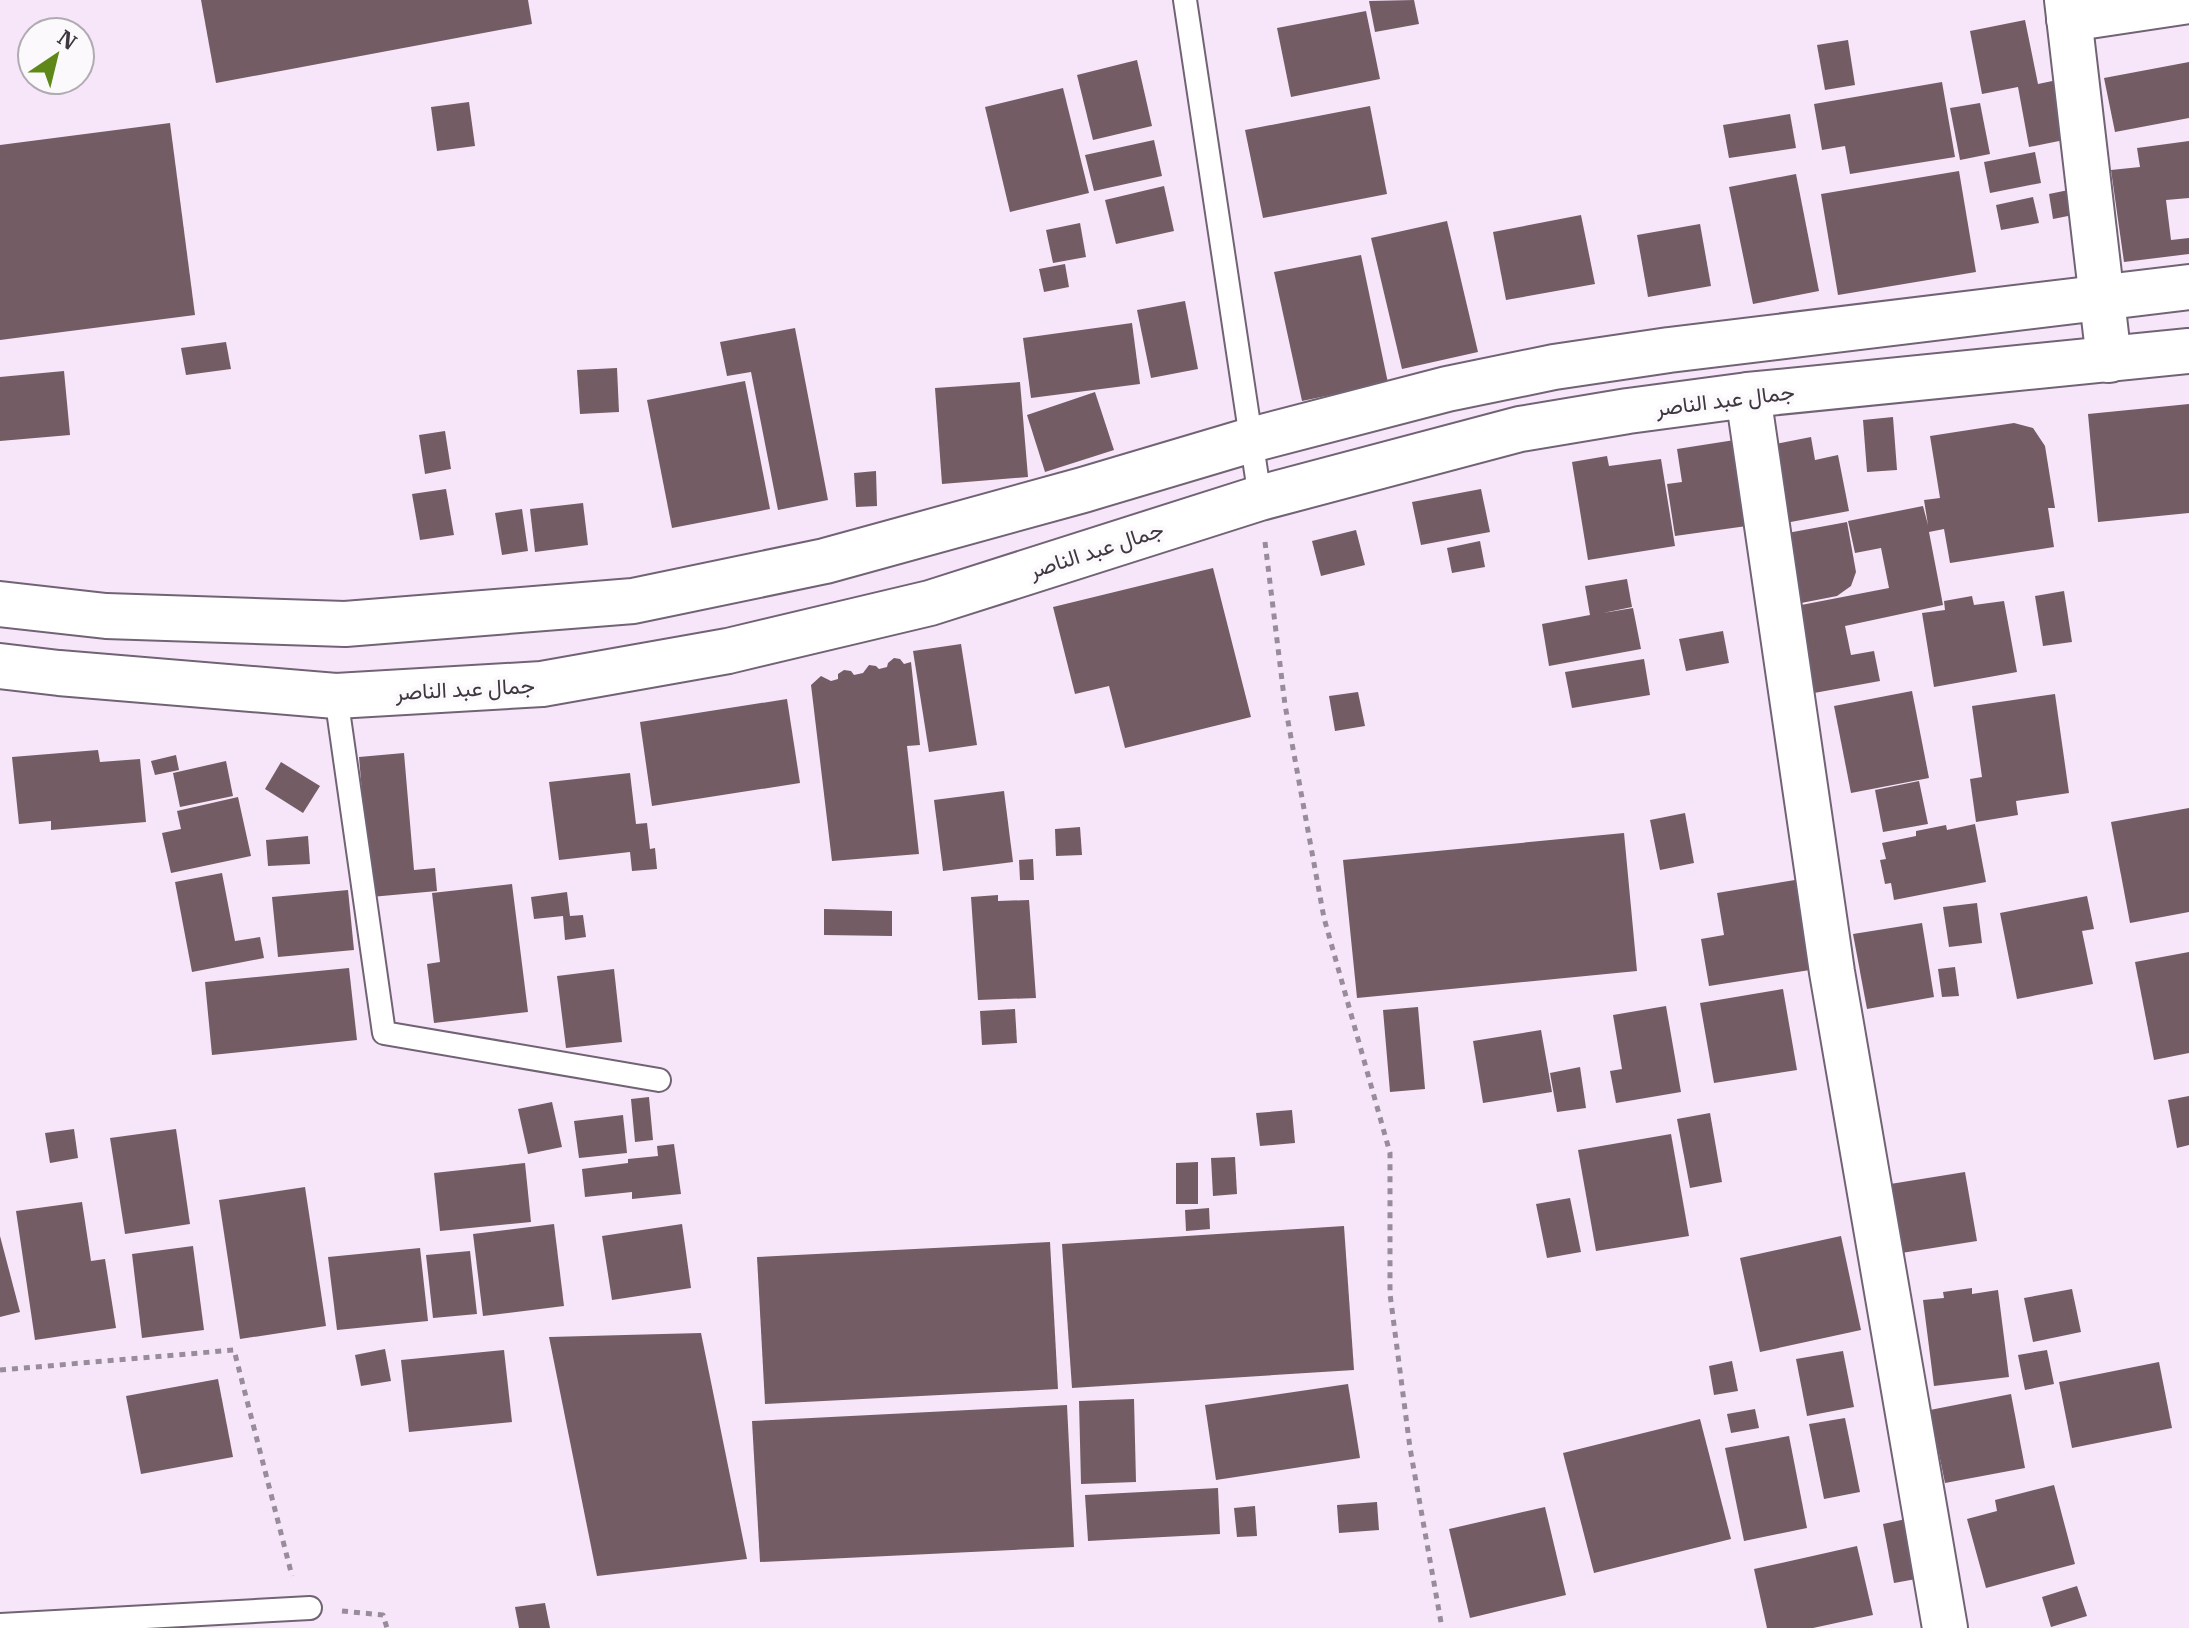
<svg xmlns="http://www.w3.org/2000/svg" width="2189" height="1628" font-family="'IBM Plex Serif',Vazirmatn,serif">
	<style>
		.building { fill: #735c64 }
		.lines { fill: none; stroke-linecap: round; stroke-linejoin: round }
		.service-casing { stroke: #716374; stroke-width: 26 }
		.minor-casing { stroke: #716374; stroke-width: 48 }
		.secondary-casing { stroke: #716374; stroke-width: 48 }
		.path { stroke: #988c9a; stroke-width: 5; stroke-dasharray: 6 6; stroke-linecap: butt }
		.service { stroke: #fff; stroke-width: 22 }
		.minor { stroke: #fff; stroke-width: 44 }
		.secondary { stroke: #fff; stroke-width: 44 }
		.labels { text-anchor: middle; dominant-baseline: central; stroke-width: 8; stroke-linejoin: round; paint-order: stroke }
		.street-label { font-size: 22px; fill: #3e373f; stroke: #fcf9fd }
	</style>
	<rect width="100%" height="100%" fill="#f7e6fa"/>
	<g class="building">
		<path d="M 201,0 L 528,0 L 532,24 L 216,83 Z"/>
		<path d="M 1414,0 L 1419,24 L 1375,32 L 1369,1 Z"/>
		<path d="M 1366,11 L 1380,79 L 1291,97 L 1277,28 Z"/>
		<path d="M 2025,20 L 2038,84 L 2062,79 L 2074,138 L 2029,147 L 2018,87 L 1982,94 L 1970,31 Z"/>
		<path d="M 1848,40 L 1855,85 L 1825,90 L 1817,45 Z"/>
		<path d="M 1137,60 L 1152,126 L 1093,140 L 1077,75 Z"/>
		<path d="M 2189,62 L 2189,118 L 2115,132 L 2104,78 Z"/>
		<path d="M 1942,82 L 1955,157 L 1850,174 L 1845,146 L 1822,150 L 1814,104 Z"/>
		<path d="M 1063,88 L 1089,193 L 1010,212 L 985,107 Z"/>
		<path d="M 469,102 L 475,146 L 437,151 L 431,107 Z"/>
		<path d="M 1980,103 L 1990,154 L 1960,160 L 1950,108 Z"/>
		<path d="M 1370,106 L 1387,194 L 1263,218 L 1245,130 Z"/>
		<path d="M 1790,114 L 1796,148 L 1729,158 L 1723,125 Z"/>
		<path d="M 170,123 L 195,315 L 0,340 L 0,145 Z"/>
		<path d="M 1154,140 L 1162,176 L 1094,191 L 1085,155 Z"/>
		<path d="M 2189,141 L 2189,198 L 2166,200 L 2171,240 L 2189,238 L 2189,254 L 2124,262 L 2111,170 L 2140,167 L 2137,148 Z"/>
		<path d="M 2035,152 L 2041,183 L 1990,193 L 1984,162 Z"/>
		<path d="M 1959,171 L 1976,272 L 1838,295 L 1821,194 Z"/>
		<path d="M 1796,174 L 1819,291 L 1753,304 L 1729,187 Z"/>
		<path d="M 1164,186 L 1174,231 L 1116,244 L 1105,200 Z"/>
		<path d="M 2083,187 L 2088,212 L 2053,219 L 2049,194 Z"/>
		<path d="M 2033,197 L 2039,223 L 2001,230 L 1996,205 Z"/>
		<path d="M 1581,215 L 1595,284 L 1506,300 L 1493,232 Z"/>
		<path d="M 1447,221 L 1478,352 L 1402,369 L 1371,238 Z"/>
		<path d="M 1080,223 L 1086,257 L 1053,263 L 1046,230 Z"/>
		<path d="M 1700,224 L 1711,286 L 1648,297 L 1637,235 Z"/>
		<path d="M 1361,255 L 1388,383 L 1302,401 L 1274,272 Z"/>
		<path d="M 1065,264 L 1069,287 L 1044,292 L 1039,269 Z"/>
		<path d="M 1185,301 L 1198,369 L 1151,378 L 1137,310 Z"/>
		<path d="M 1132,323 L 1140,384 L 1031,398 L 1023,338 Z"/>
		<path d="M 795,328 L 828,500 L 778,510 L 751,372 L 727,376 L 720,342 Z"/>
		<path d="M 226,342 L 231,369 L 186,375 L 181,348 Z"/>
		<path d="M 617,368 L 619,412 L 580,414 L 577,370 Z"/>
		<path d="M 64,371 L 70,435 L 0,441 L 0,377 Z"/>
		<path d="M 745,381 L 770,509 L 672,528 L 647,400 Z"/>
		<path d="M 1020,382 L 1028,477 L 942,484 L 935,388 Z"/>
		<path d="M 1095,392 L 1114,450 L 1045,472 L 1027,415 Z"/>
		<path d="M 2189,404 L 2189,513 L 2098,522 L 2088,414 Z"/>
		<path d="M 1893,417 L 1897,470 L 1867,472 L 1863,420 Z"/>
		<path d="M 2014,423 L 2033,428 L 2045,446 L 2055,508 L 2048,508 L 2054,547 L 1950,563 L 1944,529 L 1929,532 L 1943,605 L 1845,626 L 1851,655 L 1874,651 L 1880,681 L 1814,693 L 1796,606 L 1889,588 L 1881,548 L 1855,553 L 1848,521 L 1923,506 L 1928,525 L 1924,500 L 1940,498 L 1930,436 Z"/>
		<path d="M 445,431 L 451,469 L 425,474 L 419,435 Z"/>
		<path d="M 1811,437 L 1815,460 L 1838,455 L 1849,511 L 1780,524 L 1765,446 Z"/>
		<path d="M 1741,439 L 1754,525 L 1675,536 L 1667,484 L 1682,482 L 1677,449 Z"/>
		<path d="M 1607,456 L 1609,466 L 1661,459 L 1675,546 L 1588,560 L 1572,462 Z"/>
		<path d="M 876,471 L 877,506 L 856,507 L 854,473 Z"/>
		<path d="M 446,489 L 454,535 L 420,540 L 412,494 Z"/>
		<path d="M 1481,489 L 1490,532 L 1421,545 L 1412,502 Z"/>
		<path d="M 583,503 L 588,545 L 535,552 L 530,509 Z"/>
		<path d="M 522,509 L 528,551 L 502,555 L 495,513 Z"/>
		<path d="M 1847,522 L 1856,572 L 1851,586 L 1837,596 L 1796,604 L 1782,534 Z"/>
		<path d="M 1356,530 L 1365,565 L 1321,576 L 1312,541 Z"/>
		<path d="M 1480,541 L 1485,567 L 1452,573 L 1447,548 Z"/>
		<path d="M 1213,568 L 1251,717 L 1125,748 L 1109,686 L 1075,694 L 1053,607 Z"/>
		<path d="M 1627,579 L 1632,607 L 1603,613 L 1633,608 L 1641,649 L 1549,666 L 1542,624 L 1590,615 L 1585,586 Z"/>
		<path d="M 2064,591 L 2072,642 L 2043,646 L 2035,596 Z"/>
		<path d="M 1972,596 L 1974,605 L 2004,601 L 2017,672 L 1934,687 L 1922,613 L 1945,610 L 1944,601 Z"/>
		<path d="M 1723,631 L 1729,663 L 1686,671 L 1679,639 Z"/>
		<path d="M 961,644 L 977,745 L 929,752 L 913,651 Z"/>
		<path d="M 894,658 L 900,659 L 904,664 L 911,662 L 920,745 L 907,746 L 919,854 L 832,861 L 811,685 L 821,676 L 831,681 L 838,679 L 838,674 L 844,670 L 851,671 L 854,675 L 863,673 L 869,665 L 876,666 L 879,669 L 887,667 L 888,663 Z"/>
		<path d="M 1644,659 L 1650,695 L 1572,708 L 1565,672 Z"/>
		<path d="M 1912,691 L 1929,778 L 1851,793 L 1834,706 Z"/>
		<path d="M 1358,692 L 1365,726 L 1335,731 L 1329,696 Z"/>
		<path d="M 2055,694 L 2069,793 L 2016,801 L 2018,815 L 1976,822 L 1970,779 L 1982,777 L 1972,706 Z"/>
		<path d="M 787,699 L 800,783 L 652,806 L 640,722 Z"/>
		<path d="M 98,750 L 100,762 L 140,759 L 146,822 L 51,830 L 51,821 L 19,824 L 12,757 Z"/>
		<path d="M 404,753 L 414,870 L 435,868 L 437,891 L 371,897 L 359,757 Z"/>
		<path d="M 176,755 L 179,770 L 155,775 L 151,761 Z"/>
		<path d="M 226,761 L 233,796 L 180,807 L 173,773 Z"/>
		<path d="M 281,762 L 320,786 L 303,813 L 265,789 Z"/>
		<path d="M 630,773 L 636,824 L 647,823 L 650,849 L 655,848 L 657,869 L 632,871 L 630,852 L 559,860 L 549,782 Z"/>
		<path d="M 1919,781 L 1928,824 L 1883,832 L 1875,790 Z"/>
		<path d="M 1004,791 L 1013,862 L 943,871 L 934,800 Z"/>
		<path d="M 238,797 L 251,856 L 171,873 L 162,833 L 181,829 L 177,811 Z"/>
		<path d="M 2189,808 L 2189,912 L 2130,923 L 2111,822 Z"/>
		<path d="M 1685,813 L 1694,863 L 1660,870 L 1650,820 Z"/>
		<path d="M 1975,824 L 1986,882 L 1894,900 L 1891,883 L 1885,884 L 1880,860 L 1886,859 L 1882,843 L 1916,836 L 1916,831 L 1946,825 L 1947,830 Z"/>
		<path d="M 1080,827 L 1082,855 L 1056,856 L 1055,829 Z"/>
		<path d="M 1624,833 L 1637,971 L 1357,998 L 1343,860 Z"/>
		<path d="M 308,836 L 310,864 L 268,866 L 266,840 Z"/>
		<path d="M 1033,859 L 1034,880 L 1020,880 L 1019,860 Z"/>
		<path d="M 222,873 L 235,941 L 260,937 L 264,958 L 192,972 L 175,882 Z"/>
		<path d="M 1795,880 L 1810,970 L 1709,986 L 1701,939 L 1724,935 L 1717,893 Z"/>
		<path d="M 512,884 L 528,1012 L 434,1023 L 427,964 L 440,962 L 432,893 Z"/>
		<path d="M 348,890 L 354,950 L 278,957 L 272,897 Z"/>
		<path d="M 567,892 L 570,916 L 583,915 L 586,937 L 565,940 L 563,916 L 534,919 L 531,897 Z"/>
		<path d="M 998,895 L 998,901 L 1029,900 L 1036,998 L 978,1000 L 971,897 Z"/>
		<path d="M 2087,896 L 2094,929 L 2082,931 L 2093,984 L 2017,999 L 2000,913 Z"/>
		<path d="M 1977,903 L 1982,943 L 1949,947 L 1943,907 Z"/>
		<path d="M 824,909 L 892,911 L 892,936 L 824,935 Z"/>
		<path d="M 1922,923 L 1934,997 L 1867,1009 L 1853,934 Z"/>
		<path d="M 2189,952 L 2189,1053 L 2154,1060 L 2135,962 Z"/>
		<path d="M 1955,967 L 1959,996 L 1942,997 L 1938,969 Z"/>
		<path d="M 349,968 L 357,1040 L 212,1055 L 205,982 Z"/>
		<path d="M 614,969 L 622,1042 L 566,1048 L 557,976 Z"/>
		<path d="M 1783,989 L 1797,1070 L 1714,1083 L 1700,1003 Z"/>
		<path d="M 1666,1006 L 1681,1092 L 1616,1103 L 1610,1071 L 1622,1069 L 1613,1015 Z"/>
		<path d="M 1418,1007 L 1425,1089 L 1390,1092 L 1383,1010 Z"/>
		<path d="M 1015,1009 L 1017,1043 L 982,1045 L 980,1011 Z"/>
		<path d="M 1541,1030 L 1552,1092 L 1483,1103 L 1473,1041 Z"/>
		<path d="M 1580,1067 L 1586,1108 L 1557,1112 L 1550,1073 Z"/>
		<path d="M 2189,1096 L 2189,1145 L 2177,1148 L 2168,1100 Z"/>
		<path d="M 649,1097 L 653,1140 L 635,1142 L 631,1099 Z"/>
		<path d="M 552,1102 L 562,1147 L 528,1154 L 518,1109 Z"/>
		<path d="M 1292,1110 L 1295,1143 L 1260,1146 L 1256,1113 Z"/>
		<path d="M 1710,1113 L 1722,1182 L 1690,1188 L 1677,1119 Z"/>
		<path d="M 623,1115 L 627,1153 L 579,1158 L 574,1121 Z"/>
		<path d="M 74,1129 L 78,1158 L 50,1163 L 45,1133 Z"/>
		<path d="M 176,1129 L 190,1224 L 125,1234 L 110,1138 Z"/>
		<path d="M 1671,1134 L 1689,1236 L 1596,1251 L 1578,1150 Z"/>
		<path d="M 674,1144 L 681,1194 L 632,1199 L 632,1192 L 585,1197 L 582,1169 L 628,1163 L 628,1159 L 658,1156 L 657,1146 Z"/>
		<path d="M 1235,1157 L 1237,1194 L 1213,1196 L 1211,1158 Z"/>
		<path d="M 1198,1162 L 1198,1204 L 1176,1204 L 1176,1163 Z"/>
		<path d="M 525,1163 L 531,1222 L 440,1231 L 434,1173 Z"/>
		<path d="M 1965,1172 L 1977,1241 L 1895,1254 L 1884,1185 Z"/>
		<path d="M 305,1187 L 326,1326 L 240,1339 L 219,1200 Z"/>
		<path d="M 1570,1198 L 1581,1252 L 1547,1258 L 1536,1204 Z"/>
		<path d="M 82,1202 L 91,1261 L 105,1259 L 116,1328 L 35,1340 L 16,1211 Z"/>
		<path d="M 1209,1208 L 1210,1229 L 1186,1231 L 1185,1210 Z"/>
		<path d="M 554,1224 L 564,1306 L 483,1316 L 473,1234 Z"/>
		<path d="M 682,1224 L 691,1288 L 612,1300 L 602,1236 Z"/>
		<path d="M 1344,1226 L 1354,1370 L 1072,1388 L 1062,1244 Z"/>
		<path d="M 0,1236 L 20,1312 L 0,1317 Z"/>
		<path d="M 1841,1236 L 1861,1330 L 1760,1352 L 1740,1258 Z"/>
		<path d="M 1050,1242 L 1058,1389 L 765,1404 L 757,1257 Z"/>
		<path d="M 193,1246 L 204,1330 L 142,1338 L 132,1254 Z"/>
		<path d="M 420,1248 L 428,1321 L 337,1330 L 328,1257 Z"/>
		<path d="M 470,1251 L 477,1314 L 433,1318 L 426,1255 Z"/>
		<path d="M 1972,1288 L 1972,1294 L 1998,1290 L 2009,1377 L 1934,1386 L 1923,1300 L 1944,1298 L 1943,1292 Z"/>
		<path d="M 2072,1289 L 2081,1332 L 2033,1342 L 2024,1298 Z"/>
		<path d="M 701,1333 L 747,1559 L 597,1576 L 549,1337 Z"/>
		<path d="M 385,1349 L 391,1381 L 361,1386 L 355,1355 Z"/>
		<path d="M 504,1350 L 512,1422 L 409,1432 L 401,1360 Z"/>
		<path d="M 2047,1350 L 2054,1384 L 2025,1390 L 2018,1355 Z"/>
		<path d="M 1843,1351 L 1854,1407 L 1807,1416 L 1796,1359 Z"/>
		<path d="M 1732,1361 L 1738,1391 L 1714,1395 L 1709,1366 Z"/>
		<path d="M 2159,1362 L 2172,1428 L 2072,1448 L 2059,1382 Z"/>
		<path d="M 218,1379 L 233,1457 L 141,1474 L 126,1396 Z"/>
		<path d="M 1348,1384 L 1360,1458 L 1216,1480 L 1205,1405 Z"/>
		<path d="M 2011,1394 L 2025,1468 L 1945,1483 L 1930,1410 Z"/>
		<path d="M 1134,1399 L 1136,1482 L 1081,1484 L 1079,1401 Z"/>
		<path d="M 1067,1405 L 1074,1547 L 760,1562 L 752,1421 Z"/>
		<path d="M 1755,1409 L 1759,1428 L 1731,1433 L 1727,1414 Z"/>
		<path d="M 1845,1418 L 1860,1492 L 1824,1499 L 1809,1424 Z"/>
		<path d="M 1700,1419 L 1731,1539 L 1594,1573 L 1563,1453 Z"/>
		<path d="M 1789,1436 L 1807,1528 L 1744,1541 L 1725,1448 Z"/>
		<path d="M 2054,1485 L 2075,1564 L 1986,1588 L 1967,1519 L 1997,1511 L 1995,1500 Z"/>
		<path d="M 1218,1488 L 1220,1534 L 1088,1541 L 1085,1495 Z"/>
		<path d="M 1377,1502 L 1379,1530 L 1339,1533 L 1337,1505 Z"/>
		<path d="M 1255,1506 L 1257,1536 L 1237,1537 L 1234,1508 Z"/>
		<path d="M 1545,1507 L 1566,1595 L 1470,1618 L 1449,1529 Z"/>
		<path d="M 1915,1517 L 1927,1577 L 1894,1583 L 1883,1524 Z"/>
		<path d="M 1857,1546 L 1873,1615 L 1813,1628 L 1767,1628 L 1754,1569 Z"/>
		<path d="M 2077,1586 L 2087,1616 L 2051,1627 L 2042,1597 Z"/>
		<path d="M 545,1603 L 550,1628 L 519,1628 L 515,1607 Z"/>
	</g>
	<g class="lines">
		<g class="service-casing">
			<g id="service">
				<path d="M 1185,0 L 1260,498"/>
				<path d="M 336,696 L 384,1033 L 659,1080"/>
				<path d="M 0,1625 L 310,1608"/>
			</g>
		</g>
		<g class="minor-casing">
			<g id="minor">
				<path d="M 2067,0 L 2109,360"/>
				<path d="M 2069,19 L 2189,1"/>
				<path d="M 1748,395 L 1832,972 L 1945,1628"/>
			</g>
		</g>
		<g class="secondary-casing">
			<g id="secondary">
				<path d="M 0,604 L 106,616 L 345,624 L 633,601 L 825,561 L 1083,490 L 1251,440 L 1447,389 L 1554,367 L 1669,350 L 2189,287"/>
				<path d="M 0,666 L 59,673 L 336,696 L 542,684 L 728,651 L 930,603 L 1260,498 L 1520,429 L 1628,411 L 1748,395 L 2189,351"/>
			</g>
		</g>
		<g class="path">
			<path d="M 1265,542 L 1285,705 L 1324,918 L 1390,1153 L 1390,1294 L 1410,1448 L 1442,1628"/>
			<path d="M 0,1370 L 234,1350 L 292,1576"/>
			<path d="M 342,1611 L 383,1615 L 387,1628"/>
		</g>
		<use href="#service" class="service"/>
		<use href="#minor" class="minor"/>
		<use href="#secondary" class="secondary"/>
	</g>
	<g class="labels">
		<g class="street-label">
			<text transform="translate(1725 399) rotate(-7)">جمال عبد الناصر</text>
			<text transform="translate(1096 549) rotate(-18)">جمال عبد الناصر</text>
			<text transform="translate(465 688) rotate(-3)">جمال عبد الناصر</text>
		</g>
	</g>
	<g transform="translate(56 56) rotate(35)"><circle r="38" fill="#fcf9fd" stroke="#b0abb1" stroke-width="2"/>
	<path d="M0-6L14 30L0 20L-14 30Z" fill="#5e8918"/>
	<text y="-12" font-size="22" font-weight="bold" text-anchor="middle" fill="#3e373f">N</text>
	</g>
</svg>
